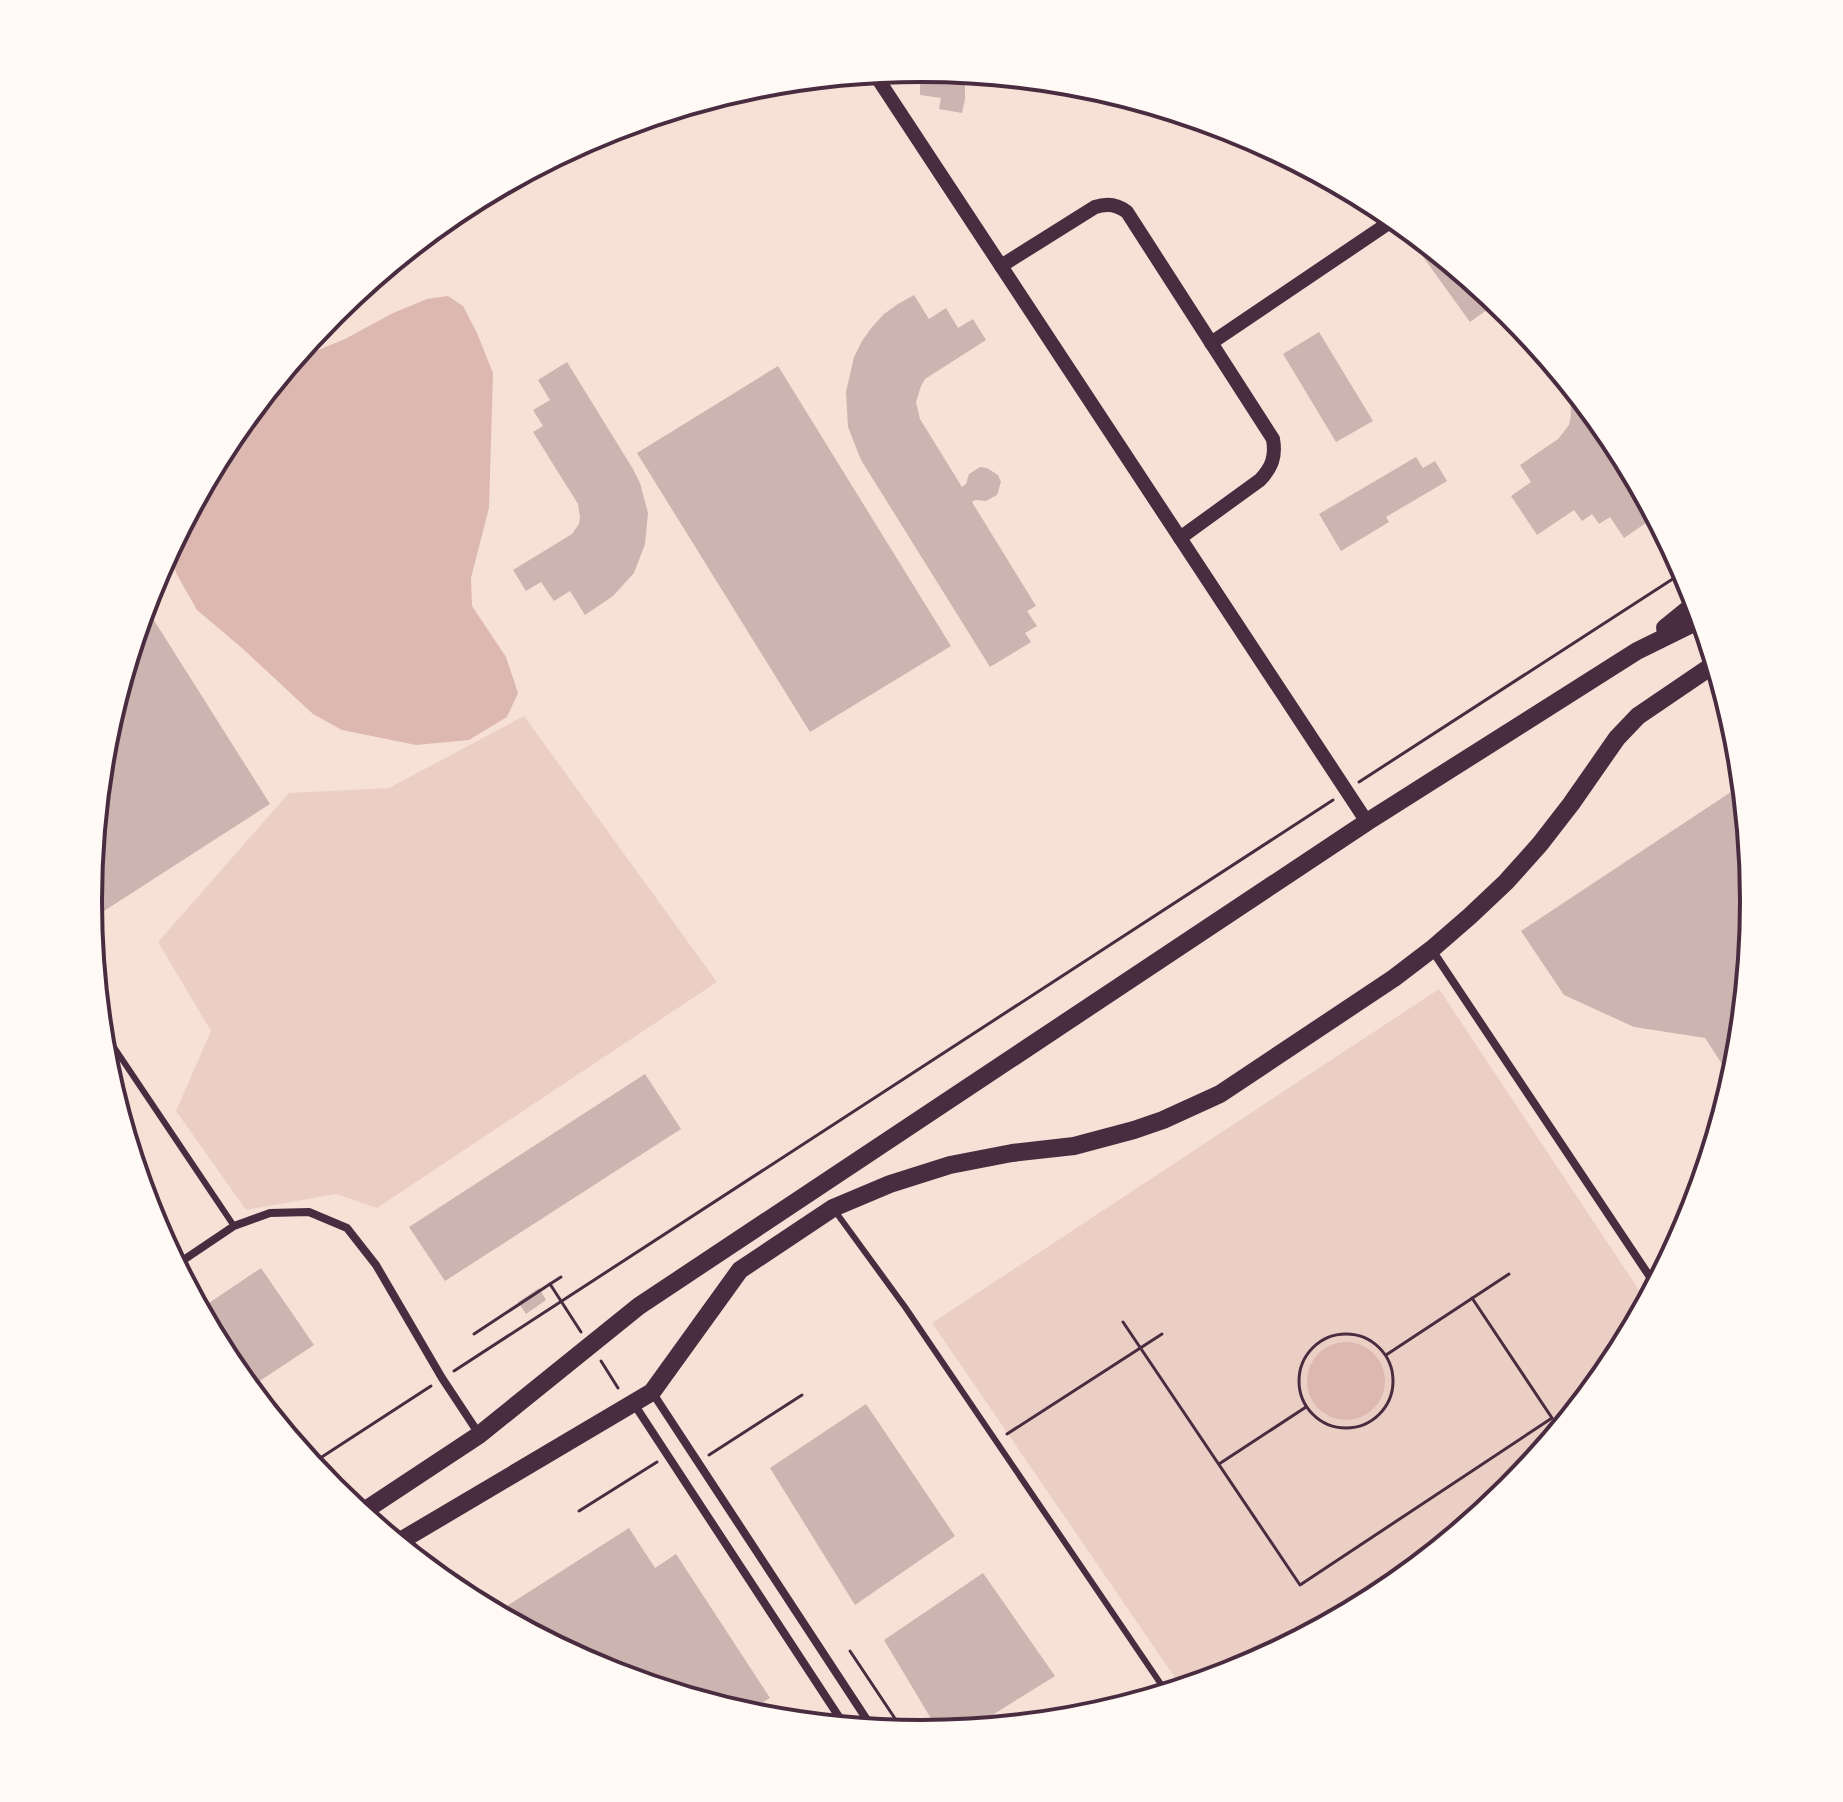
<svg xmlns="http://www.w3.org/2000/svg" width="1843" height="1802" font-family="'DM Sans',sans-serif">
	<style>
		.green { fill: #ebcfc5 }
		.water { fill: #dcb8b0 }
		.building { fill: #ccb4b1 }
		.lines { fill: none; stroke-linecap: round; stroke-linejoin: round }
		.path { stroke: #4a2c40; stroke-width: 3 }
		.service { stroke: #4a2c40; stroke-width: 6 }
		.minor { stroke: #4a2c40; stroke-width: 8 }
		.tertiary { stroke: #4a2c40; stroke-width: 14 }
		.primary { stroke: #4a2c40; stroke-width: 18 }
		.rim { fill: none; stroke: #4a2c40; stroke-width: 4 }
	</style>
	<rect width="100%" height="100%" fill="#f7e1d7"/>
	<g class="green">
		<path d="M 524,716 L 717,982 L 377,1208 L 336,1194 L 246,1210 L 176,1111 L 211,1031 L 158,942 L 289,793 L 389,788 Z"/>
		<path d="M 1439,989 L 1647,1302 L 1614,1364 L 1510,1490 L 1384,1594 L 1240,1671 L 1182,1688 L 932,1323 Z"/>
	</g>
	<g class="water">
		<path d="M 448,296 L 463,306 L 477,333 L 493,373 L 489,508 L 471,578 L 472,606 L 506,657 L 518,693 L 507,717 L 469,740 L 416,745 L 342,730 L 313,714 L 242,648 L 197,610 L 176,573 L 170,548 L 229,438 L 292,361 L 345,339 L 393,313 L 427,299 Z"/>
		<circle cx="1346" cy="1381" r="39"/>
	</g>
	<g class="building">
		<path d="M 917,68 L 965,72 L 965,99 L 962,113 L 939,109 L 941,98 L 920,95 L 920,83 Z"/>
		<path d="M 1413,232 L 1450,262 L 1498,302 L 1470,322 L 1408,236 Z"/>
		<path d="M 914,295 L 929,319 L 946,308 L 958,328 L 973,319 L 986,340 L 925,379 L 921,386 L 916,402 L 920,419 L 962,487 L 966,484 L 969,474 L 980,467 L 987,468 L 998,475 L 1001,482 L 997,495 L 986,501 L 975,500 L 972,502 L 1036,606 L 1027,611 L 1037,626 L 1025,633 L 1031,642 L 990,667 L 861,460 L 848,427 L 846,392 L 854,357 L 862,341 L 872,327 L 884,314 L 898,304 Z"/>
		<path d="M 1319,332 L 1373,421 L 1336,442 L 1283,354 Z"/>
		<path d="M 1550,360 L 1614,439 L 1656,516 L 1624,538 L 1610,517 L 1599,524 L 1592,514 L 1582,521 L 1574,510 L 1537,535 L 1511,496 L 1531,482 L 1520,465 L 1558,439 L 1569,425 L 1571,416 L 1570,397 L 1567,388 L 1548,362 Z"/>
		<path d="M 567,362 L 633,469 L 640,483 L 648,513 L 645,544 L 634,573 L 613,596 L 585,615 L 570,591 L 554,601 L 541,582 L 526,591 L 513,570 L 572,534 L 579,524 L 580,517 L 578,504 L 533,432 L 543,426 L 533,410 L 550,400 L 538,380 Z"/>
		<path d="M 778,366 L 951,646 L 810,732 L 637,453 Z"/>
		<path d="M 1416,457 L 1423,468 L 1435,461 L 1447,481 L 1386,517 L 1389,522 L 1341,551 L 1319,514 Z"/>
		<path d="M 145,606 L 270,804 L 90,920 L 89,901 L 105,738 Z"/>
		<path d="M 1743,784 L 1754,901 L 1738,1064 L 1733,1081 L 1705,1038 L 1634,1027 L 1564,995 L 1521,931 Z"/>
		<path d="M 645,1074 L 681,1129 L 445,1281 L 409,1227 Z"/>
		<path d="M 261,1268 L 314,1345 L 249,1388 L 229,1363 L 200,1309 Z"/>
		<path d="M 539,1288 L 546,1300 L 526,1314 L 518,1302 Z"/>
		<path d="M 866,1404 L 955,1536 L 855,1605 L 770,1468 Z"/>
		<path d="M 629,1528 L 655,1568 L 676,1554 L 770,1698 L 748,1712 L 751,1715 L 602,1670 L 496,1613 Z"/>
		<path d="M 983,1573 L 1055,1676 L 970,1729 L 939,1732 L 884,1640 Z"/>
	</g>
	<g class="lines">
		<g class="path">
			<path d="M 1359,782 L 1685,571"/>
			<path d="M 550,1284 L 561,1277"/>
			<path d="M 1123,1322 L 1300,1585 L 1552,1418 L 1472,1298"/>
			<circle cx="1346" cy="1381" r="47"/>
			<path d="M 474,1334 L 550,1284 L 581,1332"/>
			<path d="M 1386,1355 L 1509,1274"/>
			<path d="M 601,1361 L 618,1388"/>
			<path d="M 454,1371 L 1333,800"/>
			<path d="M 1007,1434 L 1162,1334"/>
			<path d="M 709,1455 L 802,1395"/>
			<path d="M 311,1464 L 431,1386"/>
			<path d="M 1219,1464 L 1306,1407"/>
			<path d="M 579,1511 L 657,1462"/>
			<path d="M 850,1651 L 902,1729 L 898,1732"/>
		</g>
		<g class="service">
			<path d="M 101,1028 L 234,1226"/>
			<path d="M 835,1211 L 905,1307 L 1167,1693"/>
		</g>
		<g class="minor">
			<path d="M 1432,950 L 1656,1286"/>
			<path d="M 176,1265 L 234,1226 L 270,1213 L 309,1212 L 347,1228 L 376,1265 L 442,1378 L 479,1434"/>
			<path d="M 652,1392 L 873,1729"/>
			<path d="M 634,1404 L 845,1726"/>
		</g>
		<g class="tertiary">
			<path d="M 874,73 L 1367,822"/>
			<path d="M 1001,266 L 1095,207 C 1107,203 1117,204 1127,212 L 1273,439 C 1276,457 1272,467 1260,480 L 1180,538"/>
			<path d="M 1211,343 L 1396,218"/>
		</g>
		<g class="primary">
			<path d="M 1665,628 L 1697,602"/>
			<path d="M 361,1513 L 479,1435 L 639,1306 L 1367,822 L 1637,651 L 1702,619"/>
			<path d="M 397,1543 L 652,1392 L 740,1270 L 833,1208 L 890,1184 L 950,1165 L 1012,1153 L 1074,1146 L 1134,1130 L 1163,1120 L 1220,1094 L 1394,978 L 1432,949 L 1470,916 L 1506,882 L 1540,844 L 1571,804 L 1617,738 L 1638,716 L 1716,663"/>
		</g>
	</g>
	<path d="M0 0H1843V1802H0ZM102 901a819 819 0 1 1 1638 0a819 819 0 1 1-1638 0Z" fill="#fffaf5" fill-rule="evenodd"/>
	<path class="rim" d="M102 901a819 819 0 1 1 1638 0a819 819 0 1 1-1638 0Z"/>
</svg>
